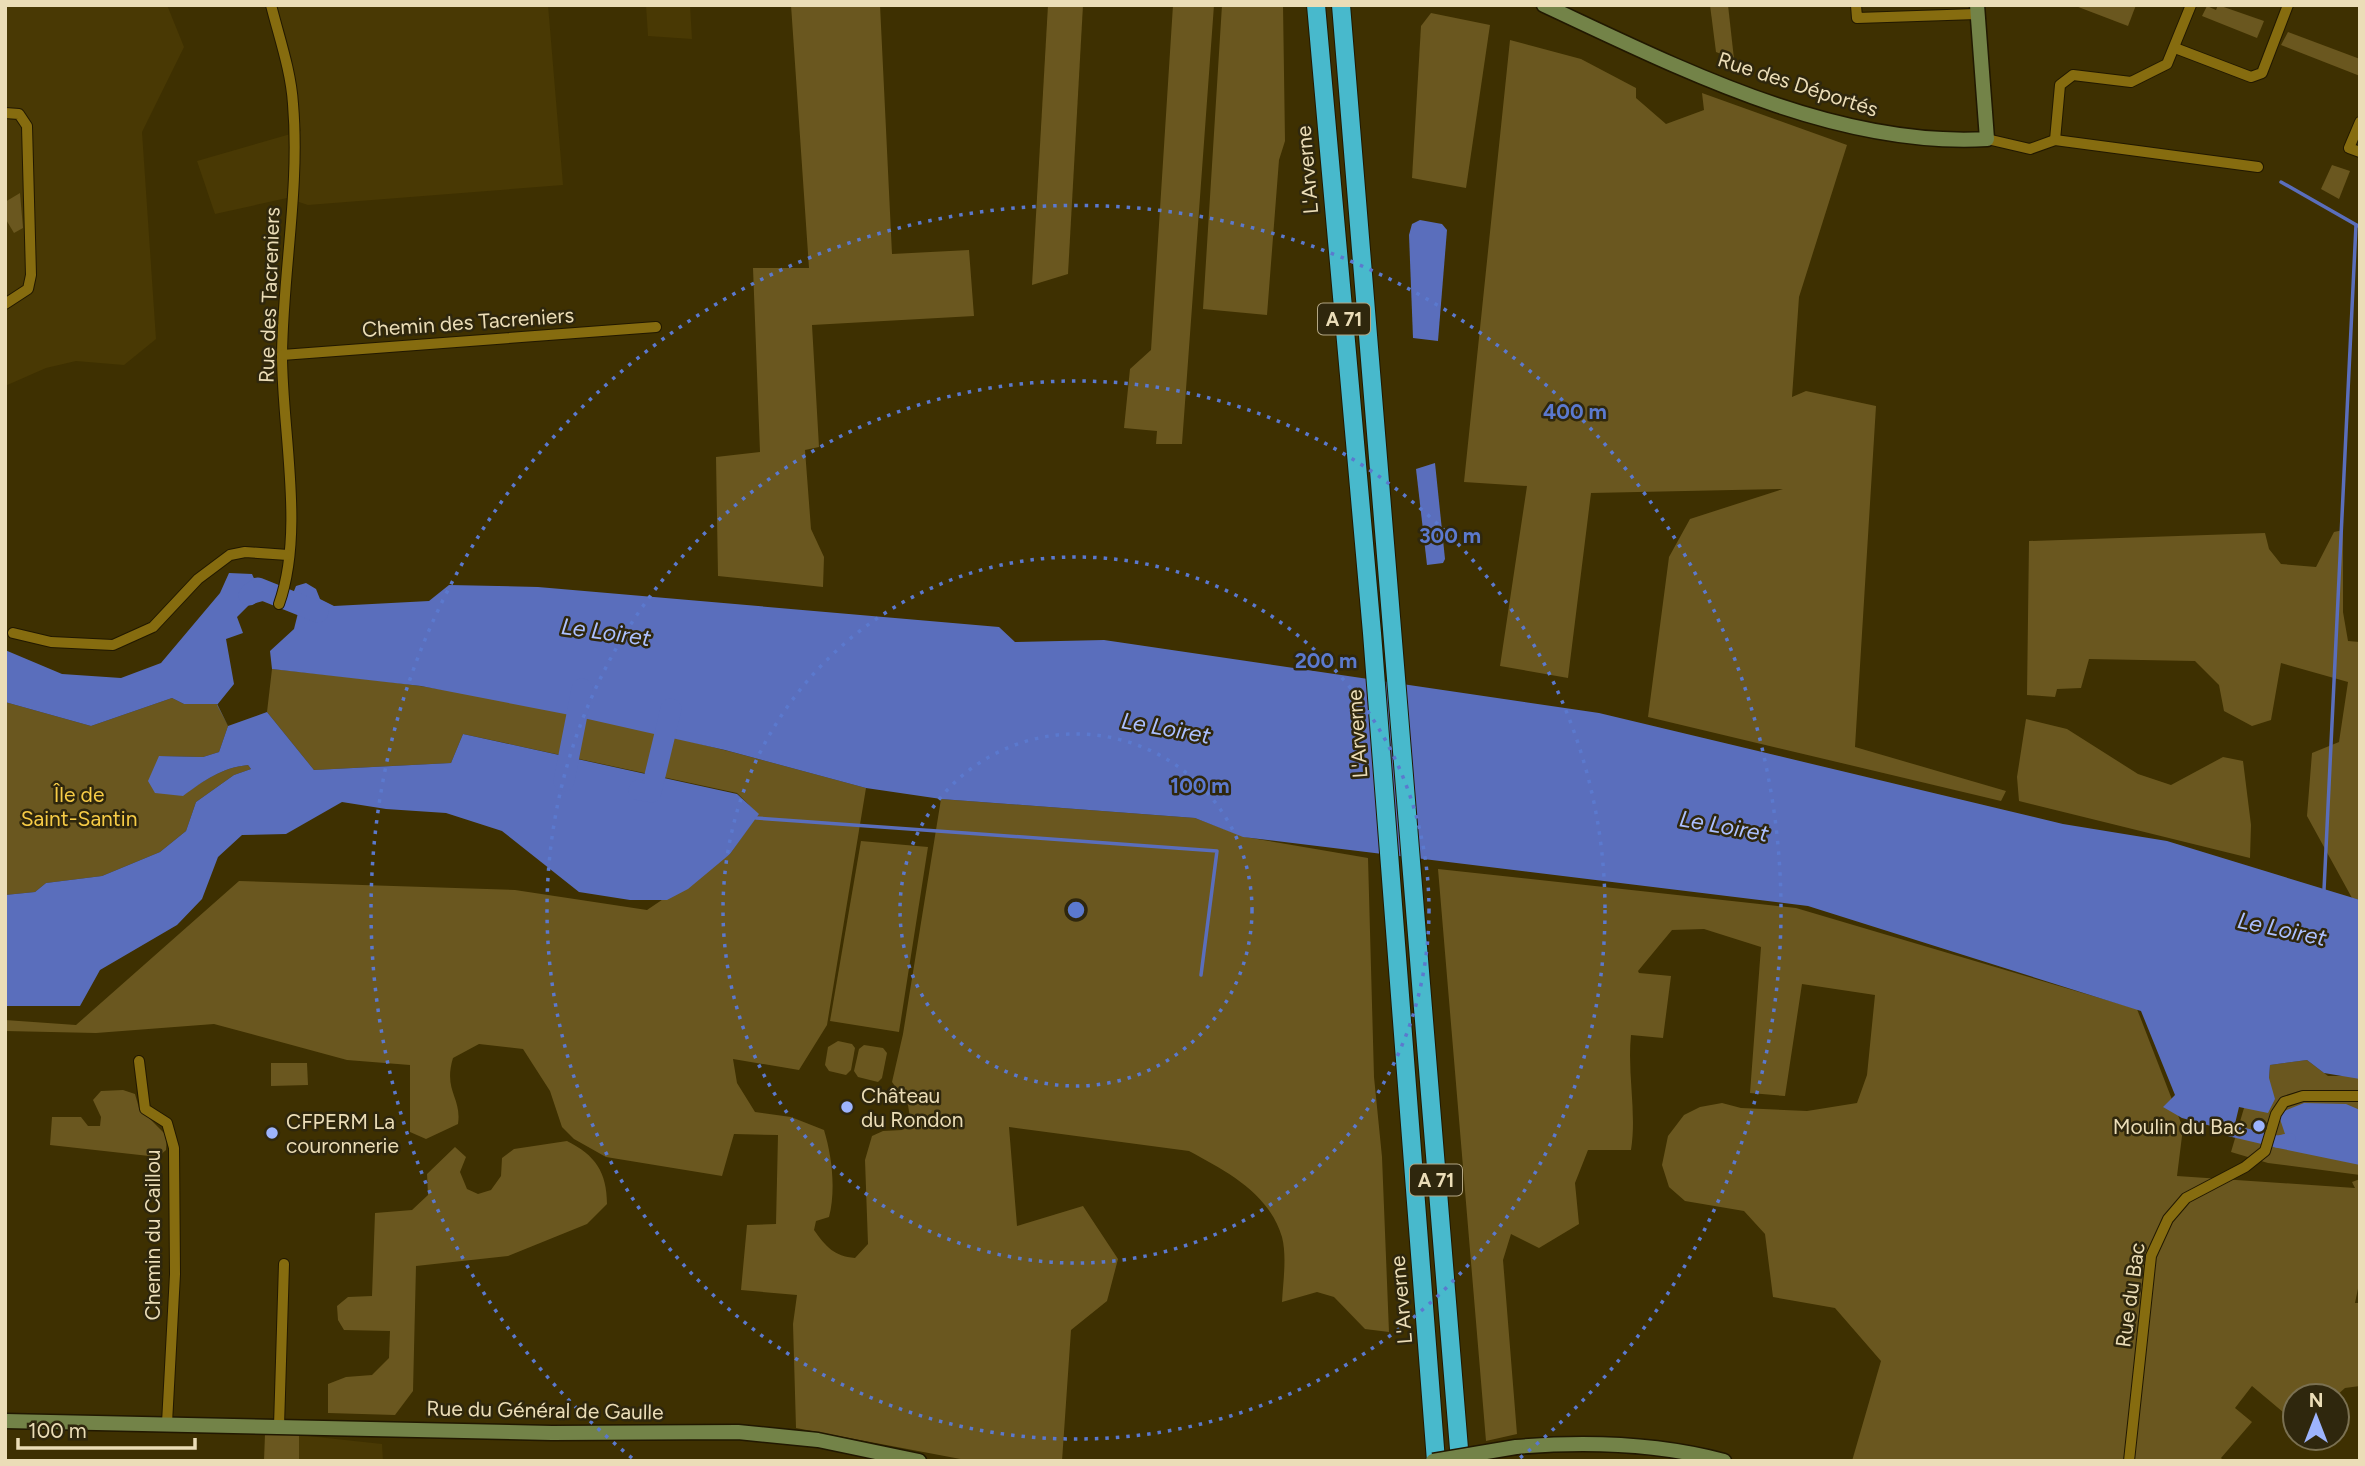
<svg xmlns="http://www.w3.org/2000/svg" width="2365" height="1466" font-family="Figtree,sans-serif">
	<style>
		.built { fill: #493904 }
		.green { fill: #6a571f }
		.water { fill: #5a6ebc }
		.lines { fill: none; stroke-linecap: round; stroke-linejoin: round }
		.stream { stroke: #5a6ebc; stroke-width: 3.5 }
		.canal { stroke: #5a6ebc; stroke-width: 12 }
		.river { stroke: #5a6ebc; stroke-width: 21 }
		.street-casing { stroke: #211801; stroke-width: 12 }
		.secondary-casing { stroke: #211801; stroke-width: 17 }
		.highway-casing { stroke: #211801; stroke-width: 20 }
		.street { stroke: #866c0f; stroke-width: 10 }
		.secondary { stroke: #738348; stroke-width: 14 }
		.highway { stroke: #48b9cc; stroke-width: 18 }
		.secondary-bridge-casing { stroke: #211801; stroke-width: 17; stroke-linecap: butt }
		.secondary-bridge { stroke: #738348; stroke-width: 14 }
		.ring { fill: none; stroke: #5b79ce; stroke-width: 3.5; stroke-dasharray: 3.5 7 }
		.poi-dot { fill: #9db4fd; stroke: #2f270d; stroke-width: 2.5 }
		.labels { text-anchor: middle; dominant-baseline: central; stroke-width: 5; stroke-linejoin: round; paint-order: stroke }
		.shield { fill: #2f270d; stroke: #b3a684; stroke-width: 2 }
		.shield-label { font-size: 19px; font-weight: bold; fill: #ebddb7 }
		.street-label { font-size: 21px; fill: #ebddb7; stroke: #2f270d }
		.park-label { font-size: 21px; fill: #f7cc46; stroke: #2f270d }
		.poi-label { font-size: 21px; fill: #ebddb7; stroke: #2f270d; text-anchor: start }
		.water-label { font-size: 23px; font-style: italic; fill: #acc0ff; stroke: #2f270d }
		.centre { fill: #5b79ce; stroke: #2f270d; stroke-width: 3.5 }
		.ring-label { font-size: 21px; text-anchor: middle; font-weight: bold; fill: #5b79ce; stroke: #2f270d; stroke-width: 5; stroke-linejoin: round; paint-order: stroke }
	</style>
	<rect width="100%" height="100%" fill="#3e3001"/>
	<g class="built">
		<path d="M 5,5 L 167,5 L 184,47 L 142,132 L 156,339 L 124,365 L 76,361 L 46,368 L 5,386 Z"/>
		<path d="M 266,5 L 548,5 L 563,185 L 308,205 L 287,198 L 215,214 L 197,161 L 301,131 Z"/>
		<path d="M 646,5 L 690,5 L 692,39 L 648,36 Z"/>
		<path d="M 299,1435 L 382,1444 L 383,1461 L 299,1461 Z"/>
	</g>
	<g class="green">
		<path d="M 791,5 L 880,5 L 892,254 L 969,250 L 974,316 L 812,325 L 819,447 L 805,450 L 811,529 L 824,557 L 823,587 L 718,576 L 716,457 L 760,452 L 753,268 L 809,268 Z"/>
		<path d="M 1048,5 L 1083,5 L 1068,274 L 1032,285 Z"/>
		<path d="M 1173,5 L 1214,5 L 1182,444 L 1156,444 L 1157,431 L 1124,428 L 1130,369 L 1151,350 Z"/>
		<path d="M 1222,5 L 1283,5 L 1285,141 L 1279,160 L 1267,315 L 1203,309 Z"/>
		<path d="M 1710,5 L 1728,5 L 1734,59 L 1716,52 Z"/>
		<path d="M 2073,5 L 2136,5 L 2128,26 Z"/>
		<path d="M 2218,5 L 2264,21 L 2257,38 L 2202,16 L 2207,6 L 2216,10 Z"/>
		<path d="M 1431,13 L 1490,25 L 1466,188 L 1412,178 L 1421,26 Z"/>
		<path d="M 2288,32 L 2360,59 L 2360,76 L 2281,45 Z"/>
		<path d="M 1510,40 L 1581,59 L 1636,88 L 1636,98 L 1666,124 L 1704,110 L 1702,93 L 1847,145 L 1799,297 L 1792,397 L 1806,391 L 1876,406 L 1855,747 L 2006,791 L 2001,801 L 1648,717 L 1669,557 L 1690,519 L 1783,489 L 1591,493 L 1568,678 L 1500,666 L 1527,486 L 1464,482 Z"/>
		<path d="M 2332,165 L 2350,171 L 2339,199 L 2321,189 Z"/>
		<path d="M 20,193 L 23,228 L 14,233 L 5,218 L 5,202 Z"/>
		<path d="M 2343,530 L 2343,612 L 2348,641 L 2360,642 L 2360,900 L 2352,898 L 2307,816 L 2312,753 L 2339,742 L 2348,682 L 2281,663 L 2271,720 L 2252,726 L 2224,711 L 2219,685 L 2195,661 L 2089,659 L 2081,688 L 2057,689 L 2055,697 L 2027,695 L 2029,541 L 2265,533 L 2269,549 L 2281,564 L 2316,567 L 2334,532 Z"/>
		<path d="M 272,669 C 321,674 371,679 420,686 C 570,708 719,748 866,788 L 827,1025 L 799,1070 L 733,1059 L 737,1083 L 755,1112 L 791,1117 L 824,1130 C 832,1156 836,1190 829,1217 L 816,1221 L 814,1230 C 826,1247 834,1256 855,1258 L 868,1244 L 865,1160 L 872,1136 L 883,1131 L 902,1130 L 910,1118 L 908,1105 L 892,1082 L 903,1034 L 941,799 L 1195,818 L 1245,837 L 1368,858 L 1374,1077 L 1382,1157 L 1389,1332 L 1365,1329 L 1334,1297 L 1317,1292 L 1282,1302 C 1283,1283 1287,1256 1282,1237 C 1269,1193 1226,1171 1189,1151 L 1009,1127 L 1017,1226 L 1083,1206 L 1118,1259 L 1107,1301 L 1071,1330 L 1062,1461 L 971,1461 L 796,1428 L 793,1324 L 797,1295 L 741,1290 L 747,1225 L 776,1224 L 778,1135 L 734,1134 L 722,1176 L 606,1157 L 574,1139 L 562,1127 L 550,1091 L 523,1049 L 479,1044 L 453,1058 C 443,1091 462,1097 458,1124 L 426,1139 L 410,1132 L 410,1065 L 347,1060 L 214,1024 L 96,1033 L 5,1031 L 5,1020 L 76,1025 L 239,881 L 515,890 L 647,910 L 730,854 L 758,814 L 737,793 L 463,734 L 451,763 L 314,770 L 267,712 Z"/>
		<path d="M 172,698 L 184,704 L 217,704 L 228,726 L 219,752 L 203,757 L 160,756 L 182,796 C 205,780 221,768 248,765 L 251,769 L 234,775 L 196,802 L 186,831 L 160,852 L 102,876 L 46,883 L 35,892 L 5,895 L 5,702 L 91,726 Z"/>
		<path d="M 2026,719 L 2067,729 L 2138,774 L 2171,785 L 2223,757 L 2243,761 L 2251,825 L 2250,858 L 2019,801 L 2017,777 Z"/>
		<path d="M 861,841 L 928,847 L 899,1032 L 830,1021 Z"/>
		<path d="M 1438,869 L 1796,908 L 2137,1009 L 2183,1128 L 2177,1176 L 2355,1188 L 2352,1182 L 2360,1179 L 2360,1279 L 2355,1303 L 2360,1303 L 2360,1386 L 2345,1388 L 2336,1396 L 2295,1396 L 2295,1422 L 2252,1386 L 2235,1408 L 2252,1422 L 2221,1458 L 2224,1461 L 1852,1461 L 1881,1361 L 1835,1308 L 1773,1297 L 1765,1234 L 1744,1211 L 1685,1201 L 1669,1187 L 1662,1165 L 1668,1136 L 1684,1115 L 1700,1107 L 1722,1103 L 1741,1108 L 1807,1111 L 1857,1103 L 1867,1075 L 1875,995 L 1802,984 L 1785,1096 L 1750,1093 L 1761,947 L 1704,929 L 1672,930 L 1638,971 L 1639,973 L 1671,976 L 1663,1038 L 1631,1035 C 1627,1074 1637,1112 1631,1150 L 1588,1150 L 1575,1183 L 1579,1224 L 1539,1248 L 1511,1234 L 1503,1260 L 1517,1434 L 1486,1441 Z"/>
		<path d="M 838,1041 L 852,1044 L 855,1048 L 851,1070 L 846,1075 L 829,1071 L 825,1065 L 828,1047 Z"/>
		<path d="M 864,1045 L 883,1048 L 887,1053 L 882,1078 L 878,1082 L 858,1077 L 854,1071 L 859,1049 Z"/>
		<path d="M 2307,1060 L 2328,1076 L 2360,1076 L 2360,1175 L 2268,1163 L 2231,1152 L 2244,1108 L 2269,1078 L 2270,1065 Z"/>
		<path d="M 271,1063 L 307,1063 L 308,1085 L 271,1086 Z"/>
		<path d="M 123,1090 L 135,1094 L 139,1108 L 167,1136 L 166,1150 L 158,1157 L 50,1145 L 52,1117 L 81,1117 L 88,1126 L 100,1126 L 101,1117 L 93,1100 L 101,1091 Z"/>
		<path d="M 567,1141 C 595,1155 607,1172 607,1204 L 587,1224 L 508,1256 L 416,1266 L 413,1391 L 395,1415 L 328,1413 L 328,1384 L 346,1377 L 372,1375 L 389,1358 L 390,1331 L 344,1330 L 338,1320 L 337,1306 L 348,1297 L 372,1296 L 375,1213 L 412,1210 L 428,1195 L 427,1174 L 455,1147 L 466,1157 L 460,1172 L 467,1189 L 478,1194 L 491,1190 L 501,1176 L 502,1158 L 514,1149 Z"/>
		<path d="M 265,1434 L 299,1435 L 299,1461 L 264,1461 Z"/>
	</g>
	<g class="water">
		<path d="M 1420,220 L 1442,224 L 1447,230 L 1438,341 L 1413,338 L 1409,235 L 1412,224 Z"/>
		<path d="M 1435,463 L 1445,559 L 1443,563 L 1427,565 L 1416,469 Z"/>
		<path d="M 229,573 L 252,574 L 258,587 L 269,586 L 274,598 L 249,605 L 237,617 L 243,633 L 226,639 L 234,684 L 217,705 L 228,726 L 267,712 L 314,770 L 451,763 L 463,734 L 737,794 L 759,814 L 730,854 L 688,889 L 667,900 L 630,900 L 579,892 L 502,831 L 446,813 L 386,809 L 342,802 L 286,834 L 242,835 L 218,857 L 202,899 L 177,925 L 100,970 L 80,1006 L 5,1006 L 5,895 L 35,892 L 46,883 L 102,876 L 160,852 L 186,831 L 196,802 L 234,775 L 251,769 L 248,765 C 221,768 205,780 183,796 L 155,793 L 148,781 L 159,756 L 203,757 L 219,752 L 228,726 L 217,704 L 184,704 L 172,698 L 91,726 L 5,702 L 5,650 L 62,674 L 121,678 L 161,663 L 220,593 Z"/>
		<path d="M 306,583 L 316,589 L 320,599 L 334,606 L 429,601 L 449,585 L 538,587 L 999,627 L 1015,642 L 1104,640 L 1599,713 L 2063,824 L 2167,841 L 2360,900 L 2360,1079 L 2324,1073 L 2307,1060 L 2270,1065 L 2269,1078 L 2275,1099 L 2268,1113 L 2239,1107 L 2233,1132 L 2182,1118 L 2163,1107 L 2175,1095 L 2141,1011 L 1808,906 L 1243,837 L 1195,818 L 941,799 L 866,788 L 725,750 L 570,715 L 421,686 L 272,669 L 270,651 L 294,629 L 298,613 L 288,606 L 296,586 Z"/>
		<path d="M 2304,1103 L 2346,1104 L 2360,1110 L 2360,1165 L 2273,1147 L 2275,1136 L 2285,1134 L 2280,1119 L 2282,1112 Z"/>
	</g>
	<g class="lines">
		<g class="stream">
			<path d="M 2281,182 L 2360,227"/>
			<path d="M 756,818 L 1217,851 L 1201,975"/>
			<path d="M 2324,890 L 2356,225"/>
		</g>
		<path class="canal" d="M 2228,1130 L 2279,1142 L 2290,1139"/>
		<g class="river">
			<path d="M 249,595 L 258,588 L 318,612"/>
			<path d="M 564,781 L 582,689"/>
			<path d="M 639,790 L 651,792 L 671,709"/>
		</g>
		<g class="street-casing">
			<g id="street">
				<path d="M 271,5 C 279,37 291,71 293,104 C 300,188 283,271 282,355 C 282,431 305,531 279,604"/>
				<path d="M 1856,5 L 1857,18 L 1977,14"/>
				<path d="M 2175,48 L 2251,77 L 2262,73 L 2288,5"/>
				<path d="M 5,113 L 19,114 L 27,126 L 31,275 L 28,289 L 5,304"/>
				<path d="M 2360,122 L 2349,148 L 2360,152"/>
				<path d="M 1987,139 L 2030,149 L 2055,140 L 2258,167"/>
				<path d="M 2055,140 L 2060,85 L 2073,75 L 2131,82 L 2167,64 L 2191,5"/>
				<path d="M 282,355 L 656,327"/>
				<path d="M 13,633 L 51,642 L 113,645 L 153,627 L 198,579 L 230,555 L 245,552 L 288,555"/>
				<path d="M 139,1061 L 145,1109 L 167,1123 L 174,1148 L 175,1274 L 167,1423"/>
				<path d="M 279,1426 L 284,1264"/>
				<path d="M 2129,1461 L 2151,1256 L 2168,1219 L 2186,1198 L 2245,1167 L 2265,1151 L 2276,1114 L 2284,1102 L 2303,1096 L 2360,1096"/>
			</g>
		</g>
		<g class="secondary-casing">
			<g id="secondary">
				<path d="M 1544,5 C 1679,68 1835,148 1987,139 L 1977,5"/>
				<path d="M 5,1421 L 552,1433 L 738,1432 L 818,1440 L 919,1461"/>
				<path d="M 1516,1447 C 1586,1441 1656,1443 1724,1461"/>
			</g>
		</g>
		<g class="highway-casing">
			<g id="highway">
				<path d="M 1316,5 L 1372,633 L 1436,1461"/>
				<path d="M 1341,5 L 1460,1461"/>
			</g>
		</g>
		<use href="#street" class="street"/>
		<use href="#secondary" class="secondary"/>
		<use href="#highway" class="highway"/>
		<g class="secondary-bridge-casing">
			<path id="secondary-bridge" d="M 1433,1461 L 1516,1447"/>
		</g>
		<use href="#secondary-bridge" class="secondary-bridge"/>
	</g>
	<g class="ring">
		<circle cx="1076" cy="910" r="176"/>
		<circle cx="1076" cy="910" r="353"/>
		<circle cx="1076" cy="910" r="529"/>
		<path d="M632 1458A705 705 0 1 1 1520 1458"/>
	</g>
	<g class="poi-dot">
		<circle cx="847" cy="1107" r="7"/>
		<circle cx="2259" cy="1126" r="7"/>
		<circle cx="272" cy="1133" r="7"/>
	</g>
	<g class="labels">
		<g class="shield">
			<rect x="1318" y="303.5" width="52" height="31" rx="5"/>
			<rect x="1410" y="1164.5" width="52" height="31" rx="5"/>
		</g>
		<g class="shield-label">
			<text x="1344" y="319">A 71</text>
			<text x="1436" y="1180">A 71</text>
		</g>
		<g class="street-label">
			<text transform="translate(1798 84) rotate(18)">Rue des Déportés</text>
			<text transform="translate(1307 170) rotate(-95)">L'Arverne</text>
			<text transform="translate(269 295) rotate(-88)">Rue des Tacreniers</text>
			<text transform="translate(468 322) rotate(-4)">Chemin des Tacreniers</text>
			<text transform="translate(1357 734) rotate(-94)">L'Arverne</text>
			<text transform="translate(152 1235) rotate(-90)">Chemin du Caillou</text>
			<text transform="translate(2130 1295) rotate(-82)">Rue du Bac</text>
			<text transform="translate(1401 1300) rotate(-95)">L'Arverne</text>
			<text transform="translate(545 1410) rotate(1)">Rue du Général de Gaulle</text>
		</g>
		<g class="park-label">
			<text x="79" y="794">Île de<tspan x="79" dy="24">Saint-Santin</tspan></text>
		</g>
		<g class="poi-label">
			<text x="861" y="1095">Château<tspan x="861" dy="24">du Rondon</tspan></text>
			<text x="286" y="1121">CFPERM La<tspan x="286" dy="24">couronnerie</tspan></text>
			<text x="2245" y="1126" text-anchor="end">Moulin du Bac</text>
		</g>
		<g class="water-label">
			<text transform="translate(606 632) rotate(8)">Le Loiret</text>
			<text transform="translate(1166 728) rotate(10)">Le Loiret</text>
			<text transform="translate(1724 826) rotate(10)">Le Loiret</text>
			<text transform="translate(2282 929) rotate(12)">Le Loiret</text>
		</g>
	</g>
	<circle cx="1076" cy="910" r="10" class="centre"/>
	<g class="ring-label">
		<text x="1575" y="419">400 m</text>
		<text x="1450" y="543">300 m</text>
		<text x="1326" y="668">200 m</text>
		<text x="1200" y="793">100 m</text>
	</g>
	<rect width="2365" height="1466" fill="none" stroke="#ebddb7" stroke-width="14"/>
	<g transform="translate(2316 1417)"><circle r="33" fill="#2f270d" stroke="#7a7051" stroke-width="2"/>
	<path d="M0-5L12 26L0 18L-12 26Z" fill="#9db4fd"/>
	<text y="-10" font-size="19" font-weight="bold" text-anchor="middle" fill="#ebddb7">N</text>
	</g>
	<path d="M18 1438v10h177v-10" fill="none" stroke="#ebddb7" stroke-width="3.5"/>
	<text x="28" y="1438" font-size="21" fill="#ebddb7" stroke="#2f270d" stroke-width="5" paint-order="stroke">100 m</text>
</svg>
